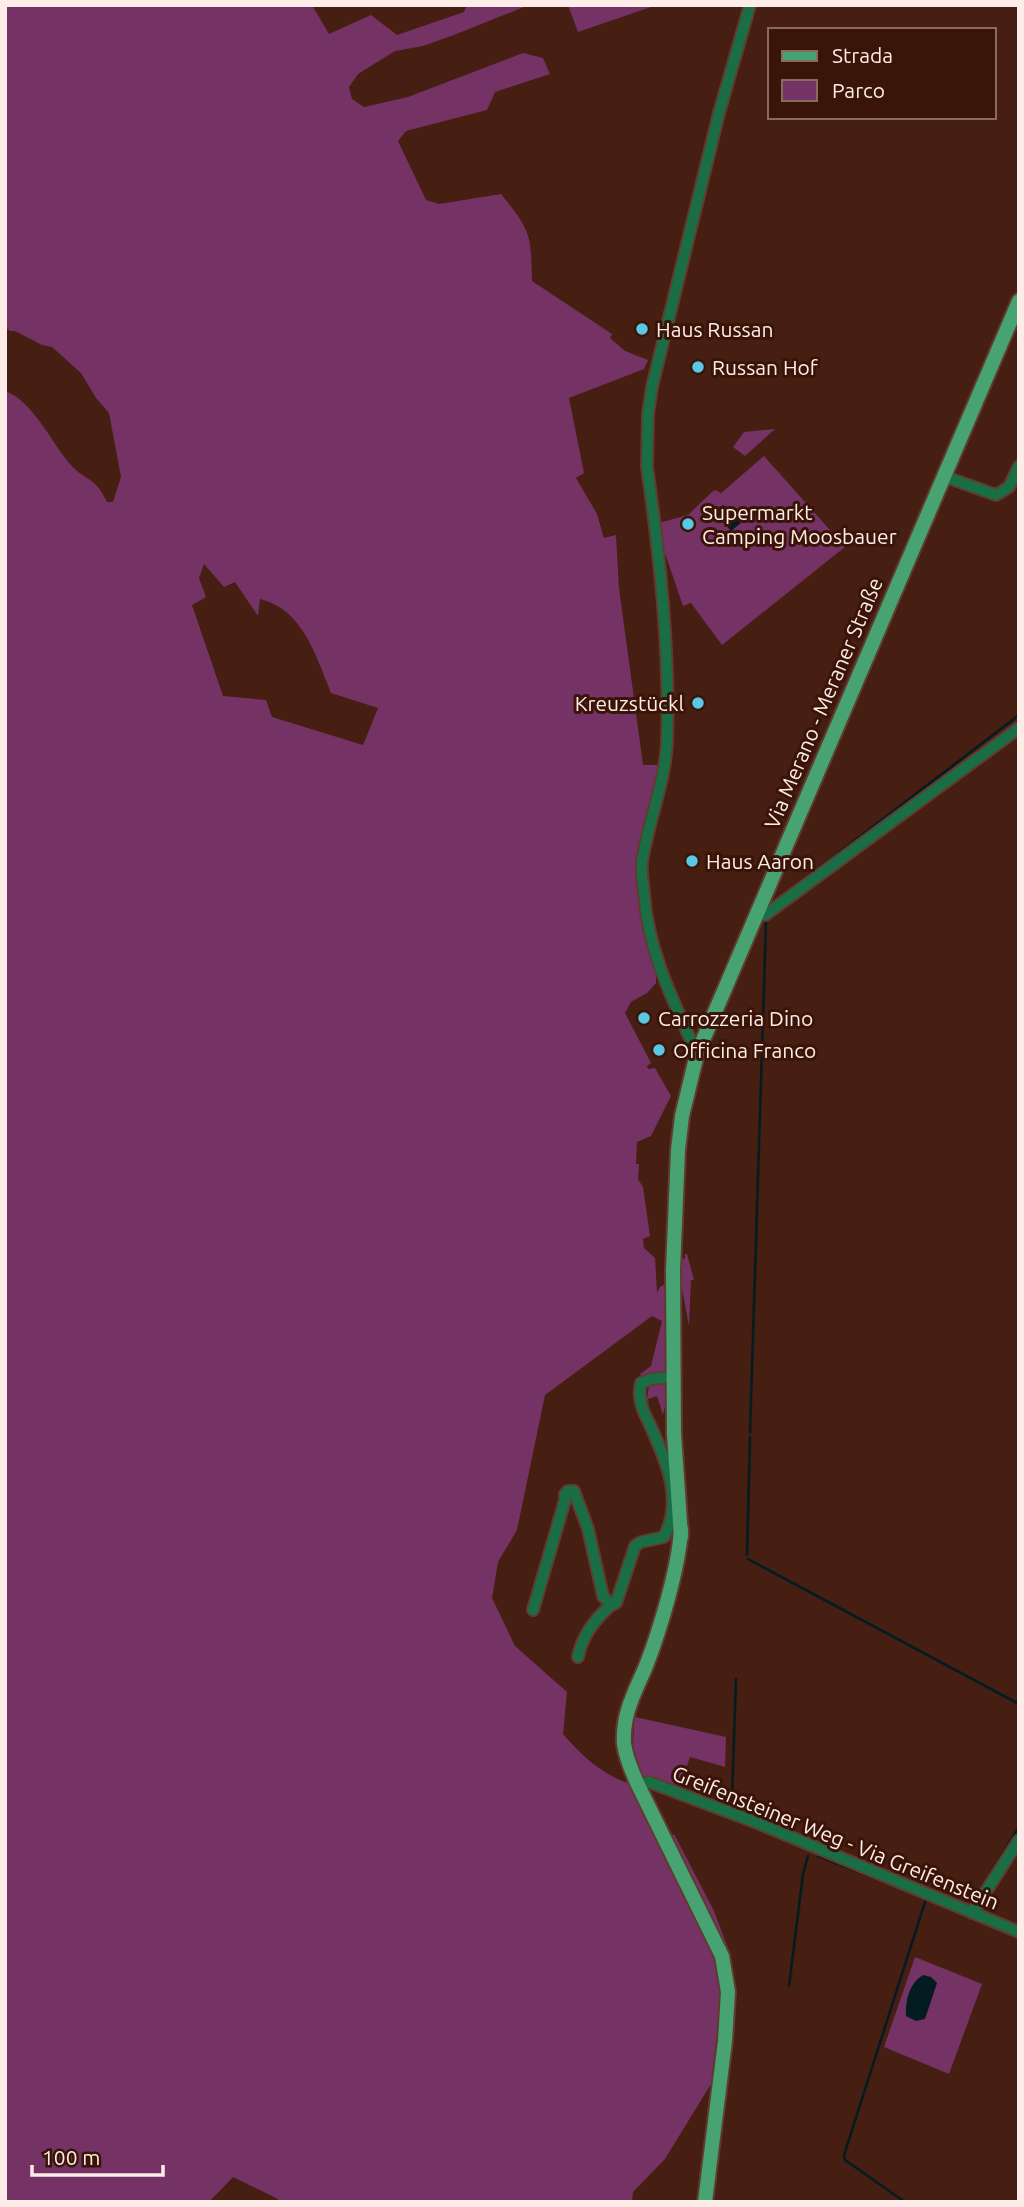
<svg xmlns="http://www.w3.org/2000/svg" width="1024" height="2207" font-family="Ubuntu,sans-serif">
	<style>
		.green { fill: #753265; fill-rule: evenodd }
		.water { fill: #031c22 }
		.lines { fill: none; stroke-linecap: round; stroke-linejoin: round }
		.stream { stroke: #031c22; stroke-width: 2.5 }
		.minor-casing { stroke: #603b30; stroke-width: 14 }
		.major-casing { stroke: #603b30; stroke-width: 18 }
		.minor { stroke: #1a6e46; stroke-width: 10 }
		.major { stroke: #47a372; stroke-width: 14 }
		.poi-dot { fill: #59c8e5; stroke: #3b1408; stroke-width: 2.5 }
		.labels { text-anchor: middle; dominant-baseline: central; stroke-width: 6; stroke-linejoin: round; paint-order: stroke }
		.poi-label { font-size: 21px; fill: #fdece7; stroke: #3b1408; text-anchor: start }
		.street-label { font-size: 21px; fill: #fdece7; stroke: #3b1408 }
	</style>
	<rect width="100%" height="100%" fill="#461e12"/>
	<g class="green">
		<path d="M 5,5 L 312,5 L 329,34 L 371,15 L 397,35 L 464,12 L 467,5 L 529,5 L 454,35 L 423,46 L 395,51 L 358,74 L 349,87 L 352,99 L 364,107 L 408,97 L 523,53 L 543,58 L 550,74 L 495,92 L 487,110 L 406,131 L 398,141 L 426,200 L 439,204 L 501,194 C 531,231 531,234 532,281 L 612,334 L 610,338 L 625,351 L 648,360 L 644,369 L 569,398 L 584,473 L 576,478 L 597,514 L 604,538 L 616,535 L 619,588 L 643,765 L 659,765 L 647,828 L 643,919 L 656,973 L 656,983 L 647,993 L 631,1002 L 625,1013 L 651,1063 L 647,1066 L 648,1069 L 655,1068 L 671,1096 L 651,1136 L 637,1142 L 636,1164 L 639,1164 L 638,1179 L 643,1187 L 650,1236 L 643,1239 L 644,1248 L 655,1258 L 657,1293 L 660,1287 L 665,1284 L 667,1368 L 661,1373 L 642,1377 L 640,1374 L 651,1366 L 662,1321 L 652,1316 L 545,1395 L 517,1530 L 498,1562 L 492,1598 L 515,1646 L 567,1692 L 563,1734 C 582,1756 602,1775 631,1784 L 711,1948 L 718,1974 L 720,2006 L 711,2084 L 665,2159 L 633,2192 L 632,2202 L 278,2202 L 278,2199 L 233,2177 L 209,2202 L 5,2202 L 5,391 C 33,401 51,442 70,464 C 86,482 95,476 107,502 L 113,502 L 121,477 L 109,413 L 96,398 L 81,373 L 52,347 L 42,345 L 15,331 L 10,331 L 5,327 ZM 204,564 L 224,587 L 235,582 L 258,616 L 260,599 C 303,609 316,657 331,693 L 378,708 L 363,745 L 272,717 L 266,700 L 223,696 L 192,605 L 206,597 L 199,578 Z"/>
		<path d="M 568,5 L 650,5 L 651,7 L 578,32 Z"/>
		<path d="M 775,429 L 745,456 L 733,447 L 744,432 Z"/>
		<path d="M 764,456 L 845,547 L 722,645 L 691,603 L 683,606 L 655,524 L 688,515 L 712,492 L 715,490 L 721,493 Z"/>
		<path d="M 685,1254 L 687,1254 L 694,1280 L 691,1280 L 689,1326 L 680,1278 L 681,1258 L 685,1259 Z"/>
		<path d="M 662,1383 L 666,1385 L 668,1393 L 663,1415 L 657,1396 L 648,1399 L 649,1405 L 647,1399 L 649,1386 Z"/>
		<path d="M 635,1717 L 726,1737 L 725,1767 L 690,1757 L 680,1786 C 671,1783 659,1784 648,1779 C 629,1771 633,1734 635,1717 Z"/>
		<path d="M 674,1834 L 714,1911 L 731,1956 L 729,1956 C 714,1914 688,1877 669,1837 Z"/>
		<path d="M 915,1957 L 982,1984 L 949,2074 L 884,2047 Z"/>
	</g>
	<g class="water">
		<path d="M 723,505 L 730,509 L 741,523 L 731,531 L 720,518 L 718,509 Z"/>
		<path d="M 923,1975 L 931,1977 L 937,1983 L 925,2019 L 916,2021 L 906,2016 C 905,2002 909,1983 923,1975 Z"/>
	</g>
	<g class="lines">
		<g class="stream">
			<path d="M 773,903 L 1019,715"/>
			<path d="M 750,1432 L 766,922"/>
			<path d="M 747,1555 L 750,1437"/>
			<path d="M 748,1559 L 1019,1704"/>
			<path d="M 732,1799 L 736,1679"/>
			<path d="M 818,1856 L 913,1893"/>
			<path d="M 980,1892 L 1019,1827"/>
			<path d="M 789,1986 L 803,1874 L 808,1856"/>
			<path d="M 905,2202 L 845,2160 L 844,2155 L 926,1899"/>
		</g>
		<g class="minor-casing">
			<g id="minor">
				<path d="M 943,476 L 996,495 L 1009,487 L 1019,466"/>
				<path d="M 757,911 L 765,915 L 1019,728"/>
				<path d="M 697,1054 C 674,1002 648,952 644,894 C 643,884 641,872 642,862 C 648,822 665,783 667,742 C 670,651 660,558 647,467 L 648,414 L 652,387 L 719,113 L 750,5"/>
				<path d="M 533,1610 L 565,1500 L 565,1494 L 568,1491 L 574,1491 L 588,1529 L 603,1596 L 611,1605 L 616,1603 L 635,1546 L 641,1542 L 664,1537 C 684,1499 666,1461 650,1425 C 643,1411 637,1399 641,1383 L 651,1379 L 674,1377"/>
				<path d="M 578,1657 C 582,1636 595,1619 611,1605"/>
				<path d="M 638,1785 L 649,1782 L 755,1822 L 1019,1932"/>
				<path d="M 972,1913 L 1019,1840"/>
			</g>
		</g>
		<g class="major-casing">
			<g id="major">
				<path d="M 681,1529 C 679,1567 660,1630 646,1666 C 635,1692 622,1714 624,1744 C 626,1758 632,1772 638,1785 L 722,1956 L 728,1992 L 725,2041 L 705,2202"/>
				<path d="M 681,1537 L 674,1434 L 673,1270 L 678,1150 L 682,1116 L 697,1054 L 1019,301"/>
			</g>
		</g>
		<use href="#minor" class="minor"/>
		<use href="#major" class="major"/>
	</g>
	<g class="poi-dot">
		<circle cx="642" cy="329" r="7"/>
		<circle cx="698" cy="367" r="7"/>
		<circle cx="688" cy="524" r="7"/>
		<circle cx="698" cy="703" r="7"/>
		<circle cx="692" cy="861" r="7"/>
		<circle cx="644" cy="1018" r="7"/>
		<circle cx="659" cy="1050" r="7"/>
	</g>
	<g class="labels">
		<g class="poi-label">
			<text x="656" y="329">Haus Russan</text>
			<text x="712" y="367">Russan Hof</text>
			<text x="702" y="512">Supermarkt<tspan x="702" dy="24">Camping Moosbauer</tspan></text>
			<text x="684" y="703" text-anchor="end">Kreuzstückl</text>
			<text x="706" y="861">Haus Aaron</text>
			<text x="658" y="1018">Carrozzeria Dino</text>
			<text x="673" y="1050">Officina Franco</text>
		</g>
		<g class="street-label">
			<text transform="translate(823 703) rotate(-67)">Via Merano - Meraner Straße</text>
			<text transform="translate(836 1837) rotate(22)">Greifensteiner Weg - Via Greifenstein</text>
		</g>
	</g>
	<rect width="1024" height="2207" fill="none" stroke="#fdece7" stroke-width="14"/>
	<rect x="768" y="28" width="228" height="91" fill="#3b1408" stroke="#896a61" stroke-width="2"/>
	<rect x="782" y="51" width="35" height="10" fill="#47a372" stroke="#896a61" stroke-width="2"/>
	<text x="832" y="63" font-size="21" fill="#fdece7">Strada</text>
	<rect x="782" y="80" width="35" height="21" fill="#753265" stroke="#896a61" stroke-width="2"/>
	<text x="832" y="98" font-size="21" fill="#fdece7">Parco</text>
	<path d="M32 2165v10h131v-10" fill="none" stroke="#fdece7" stroke-width="3.5"/>
	<text x="42" y="2165" font-size="21" fill="#fdece7" stroke="#3b1408" stroke-width="5" paint-order="stroke">100 m</text>
</svg>
